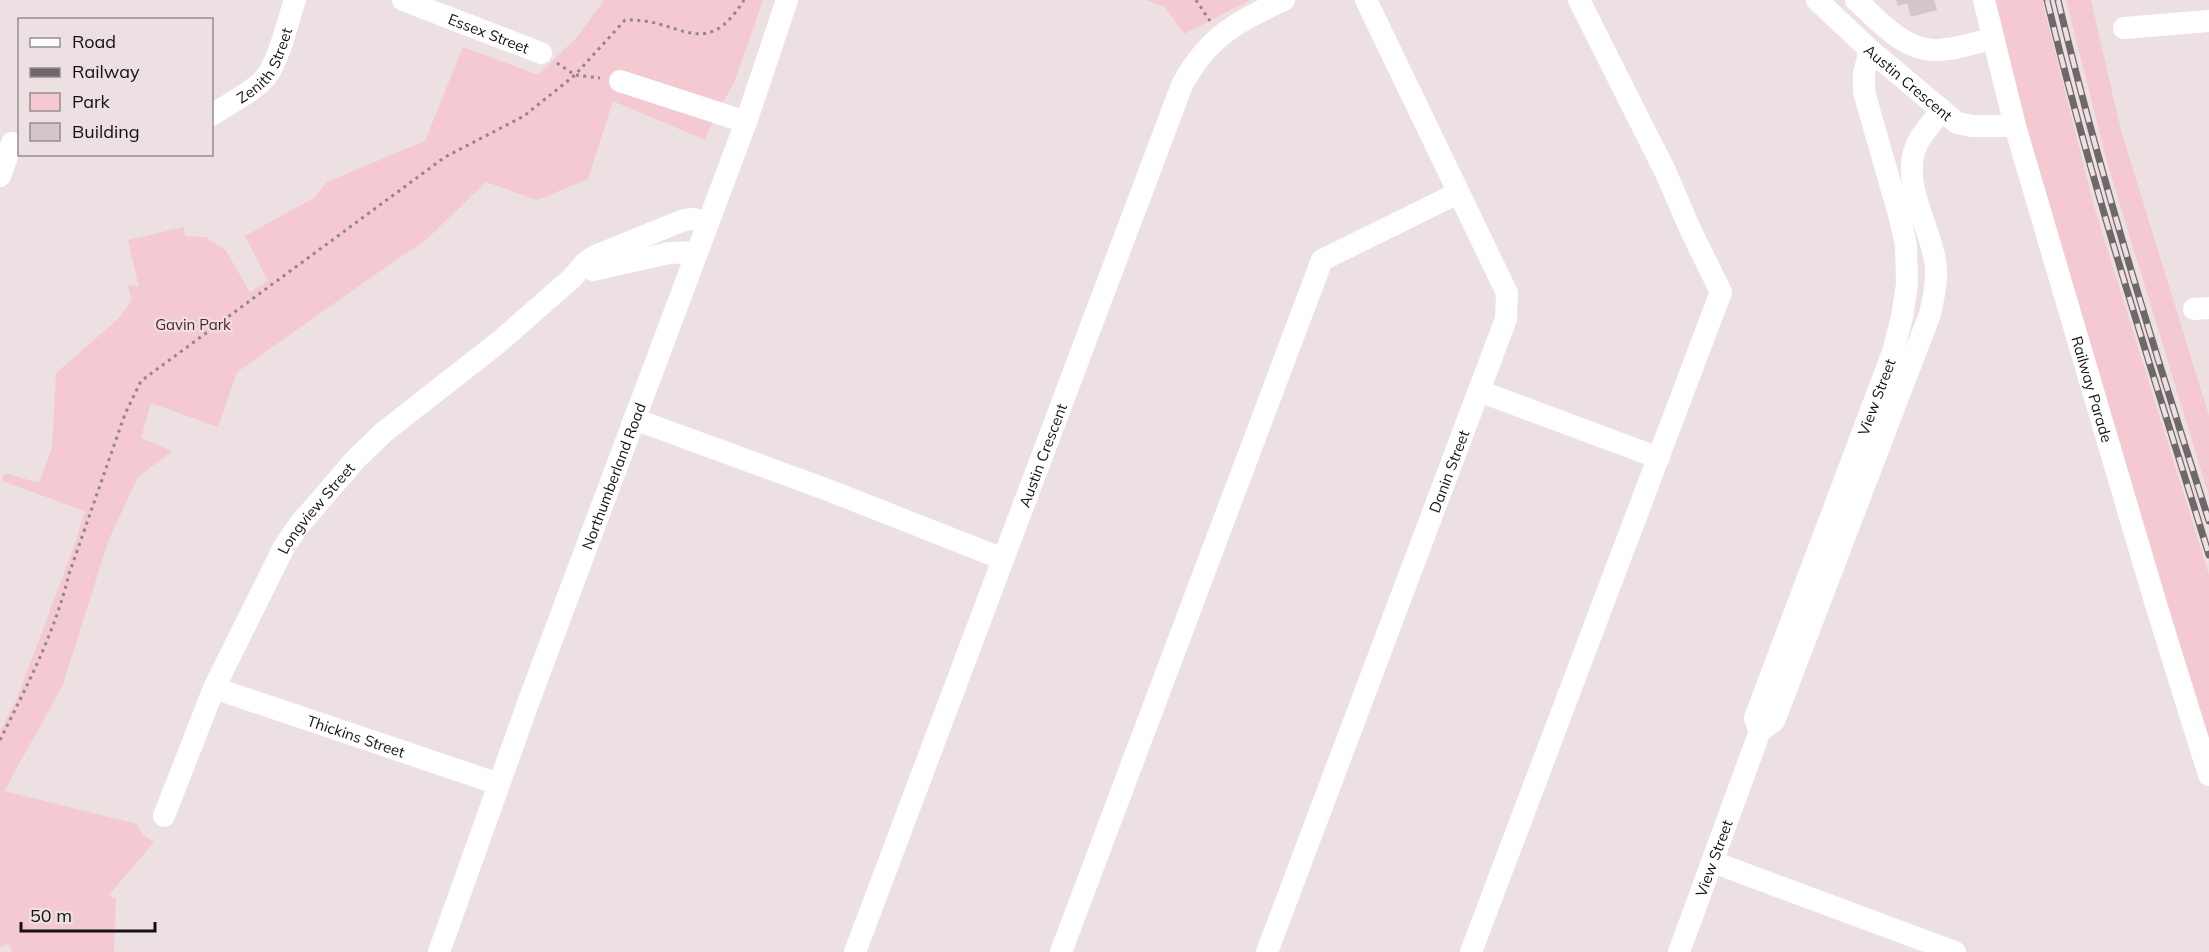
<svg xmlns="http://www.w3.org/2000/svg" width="2209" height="952" font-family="Mulish,sans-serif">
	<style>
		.green { fill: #f4c9d2 }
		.building { fill: #d2c6c9 }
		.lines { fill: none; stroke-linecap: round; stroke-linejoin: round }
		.path { stroke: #908789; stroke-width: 3; stroke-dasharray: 3 4.5; stroke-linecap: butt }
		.minor { stroke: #fff; stroke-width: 22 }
		.rail-casing { stroke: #6f6869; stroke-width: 7 }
		.rail { stroke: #ece0e2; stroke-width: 4.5; stroke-dasharray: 14; stroke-linecap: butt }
		.labels { text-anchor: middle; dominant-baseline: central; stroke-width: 4.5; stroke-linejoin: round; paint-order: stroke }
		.street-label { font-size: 15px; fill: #151112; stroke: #ece0e2 }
		.park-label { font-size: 15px; fill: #521c2c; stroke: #ece0e2 }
	</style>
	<rect width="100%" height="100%" fill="#ece0e2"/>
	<g class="green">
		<path d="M 604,0 L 763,0 L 734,83 L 717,112 L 705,140 L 613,101 L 588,179 L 537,200 L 486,182 L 426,240 L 390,264 L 237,372 L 218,427 L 151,403 L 141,438 L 172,451 L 138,477 L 109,539 L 62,687 L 4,791 L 137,824 L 142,834 L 154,842 L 108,896 L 116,898 L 114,952 L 12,952 L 8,943 L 0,948 L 0,731 L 16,701 L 73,549 L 85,511 L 2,481 L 5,473 L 39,483 L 52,448 L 56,373 L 118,319 L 132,300 L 128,285 L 139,287 L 128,240 L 184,227 L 185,236 L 206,237 L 226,251 L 250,292 L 268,281 L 245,236 L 314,198 L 327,182 L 425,141 L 463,47 L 538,75 L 578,36 Z"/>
		<path d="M 1146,0 L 1250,0 L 1184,34 L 1165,7 Z"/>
		<path d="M 1993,0 L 2042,0 L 2094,206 L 2209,575 L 2209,742 L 2021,111 Z"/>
		<path d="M 2066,0 L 2091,0 L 2120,127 L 2209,416 L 2209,496 L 2107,162 Z"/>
	</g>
	<path class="building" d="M 1896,0 L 1934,0 L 1937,10 L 1911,17 L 1907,3 L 1898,6 Z"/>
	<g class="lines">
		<g class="path">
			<path d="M 1196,0 L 1210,21"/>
			<path d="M 557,63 L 575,75 L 600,78"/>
			<path d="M 0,740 C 27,686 55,632 69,574 L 125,414 L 141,381 L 445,157 L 524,116 L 575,75 L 625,20 C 680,17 704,64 744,0"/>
		</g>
		<g class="minor">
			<path id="s1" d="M 403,0 L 541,53"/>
			<path id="s2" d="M 1817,0 L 1870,50 L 1957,123 L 1972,126 L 2015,126"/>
			<path d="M 1856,0 C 1877,19 1902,49 1933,50 C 1952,51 1973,43 1992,39"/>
			<path id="s3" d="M 1984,0 L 2015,126 L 2156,605 L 2209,775"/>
			<path d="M 2124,28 L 2209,21"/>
			<path d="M 620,81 L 746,122"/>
			<path id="s4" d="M 212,115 C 228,104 257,90 268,74 C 280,57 288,20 295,0"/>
			<path d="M 0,176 L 12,143"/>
			<path d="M 593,270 L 669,253 L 697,252"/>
			<path d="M 2194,309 L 2209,308"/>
			<path d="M 1479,391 L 1659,458"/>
			<path d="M 634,419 L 828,490 L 1003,559"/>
			<path id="s5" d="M 214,688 L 499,784"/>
			<path id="s6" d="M 1760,731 L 1755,718 L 1893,352 L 1902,317 L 1907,284 L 1906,245 L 1900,218 L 1864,92 L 1864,73 L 1870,50"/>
			<path id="s7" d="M 164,816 L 214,688 L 284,547 L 299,525 L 355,460 L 384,432 L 499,342 L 572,278 L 585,263 L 595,256 L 684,220 L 693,219 L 707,222"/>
			<path d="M 1713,862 L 1955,952"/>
			<path id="s8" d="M 439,952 L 531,695 L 746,122 L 787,0"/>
			<path id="s9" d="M 855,952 L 1182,85 C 1207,38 1237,21 1284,0"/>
			<path d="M 1061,952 L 1322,260 L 1458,193"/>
			<path id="s10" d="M 1267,952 L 1506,319 L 1507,293 L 1366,0"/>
			<path d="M 1471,952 L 1721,292 L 1691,231 L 1665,171 L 1579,0"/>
			<path id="s11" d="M 1679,952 L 1760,731 L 1774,721 L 1930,314 C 1934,296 1938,278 1935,260 C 1929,225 1904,188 1914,152 C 1919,136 1932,123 1942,110"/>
		</g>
		<g class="rail-casing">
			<g id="rail">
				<path d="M 2047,0 C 2092,188 2152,370 2209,555"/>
				<path d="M 2058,0 C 2100,176 2154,349 2209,521"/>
			</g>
		</g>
		<use href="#rail" class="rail"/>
	</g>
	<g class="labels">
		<g class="street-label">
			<text stroke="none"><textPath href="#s1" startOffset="92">Essex Street</textPath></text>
			<text stroke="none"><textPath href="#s4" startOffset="75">Zenith Street</textPath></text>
			<text stroke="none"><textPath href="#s2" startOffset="123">Austin Crescent</textPath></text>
			<text stroke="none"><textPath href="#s3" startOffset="404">Railway Parade</textPath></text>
			<text stroke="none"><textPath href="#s6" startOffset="357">View Street</textPath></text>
			<text stroke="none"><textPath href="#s9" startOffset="531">Austin Crescent</textPath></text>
			<text stroke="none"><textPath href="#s10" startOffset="514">Danin Street</textPath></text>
			<text stroke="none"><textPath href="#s8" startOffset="507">Northumberland Road</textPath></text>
			<text stroke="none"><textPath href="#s7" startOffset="345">Longview Street</textPath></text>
			<text stroke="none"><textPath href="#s5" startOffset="150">Thickins Street</textPath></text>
			<text stroke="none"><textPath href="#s11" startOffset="100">View Street</textPath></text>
		</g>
		<g class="park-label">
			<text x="193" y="324">Gavin Park</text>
		</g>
	</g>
	<rect x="18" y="18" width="195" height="138" fill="#ece0e2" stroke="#968d8f" stroke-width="1.5"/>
	<rect x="30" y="38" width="30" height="9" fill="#ffffff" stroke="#968d8f" stroke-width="1.5"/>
	<text x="72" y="48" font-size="18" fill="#151112">Road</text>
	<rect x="30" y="68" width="30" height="9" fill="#6f6869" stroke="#968d8f" stroke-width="1.5"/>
	<text x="72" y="78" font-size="18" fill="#151112">Railway</text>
	<rect x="30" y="93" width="30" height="18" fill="#f4c9d2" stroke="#968d8f" stroke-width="1.5"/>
	<text x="72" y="108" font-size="18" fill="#151112">Park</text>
	<rect x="30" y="123" width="30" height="18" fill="#d2c6c9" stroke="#968d8f" stroke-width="1.5"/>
	<text x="72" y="138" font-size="18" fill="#151112">Building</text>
	<path d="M21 922v9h134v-9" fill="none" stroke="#151112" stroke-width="3"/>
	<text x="30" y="922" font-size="18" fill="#151112" stroke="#ece0e2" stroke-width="4.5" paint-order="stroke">50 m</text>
</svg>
